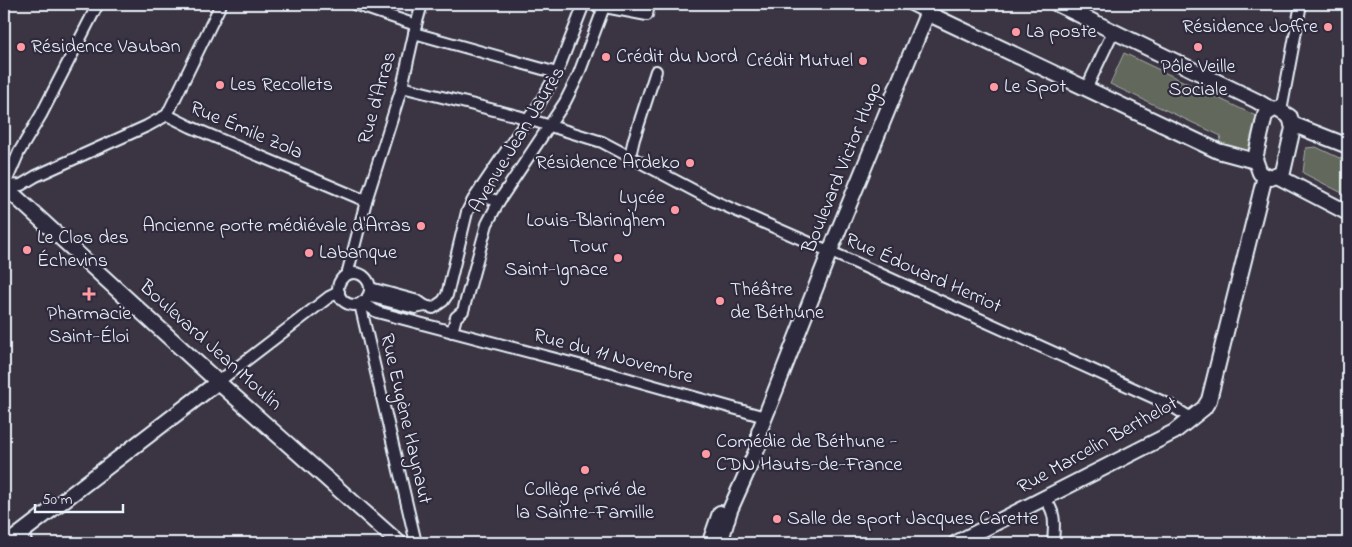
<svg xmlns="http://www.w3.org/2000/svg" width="1352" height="547" font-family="'Indie Flower',sans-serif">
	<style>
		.green { fill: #62685b; stroke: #a5acaa }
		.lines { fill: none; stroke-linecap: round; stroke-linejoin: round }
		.street-casing { stroke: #e8f1f8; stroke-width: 14 }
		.secondary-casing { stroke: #e8f1f8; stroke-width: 18 }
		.street { stroke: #2f2a3d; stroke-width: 10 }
		.secondary { stroke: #2f2a3d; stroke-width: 14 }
		.poi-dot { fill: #ff9aa2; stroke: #2f2a3d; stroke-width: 2 }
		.labels { text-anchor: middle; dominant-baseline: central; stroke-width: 4.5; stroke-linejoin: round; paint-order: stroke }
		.poi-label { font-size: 20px; fill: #e8f1f8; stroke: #2f2a3d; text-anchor: start }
		.street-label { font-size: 20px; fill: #e8f1f8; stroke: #2f2a3d }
	</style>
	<rect width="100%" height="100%" fill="#3b3442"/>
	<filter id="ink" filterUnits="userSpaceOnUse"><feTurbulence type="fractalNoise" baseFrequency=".02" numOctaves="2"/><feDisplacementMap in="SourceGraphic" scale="10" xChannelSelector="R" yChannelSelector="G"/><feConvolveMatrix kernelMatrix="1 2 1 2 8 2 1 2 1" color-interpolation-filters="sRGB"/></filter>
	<g filter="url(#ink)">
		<g class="green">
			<path d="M 1124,53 L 1256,116 L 1247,154 L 1218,146 L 1221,136 L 1110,84 Z"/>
			<path d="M 1316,147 L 1348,162 L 1348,196 L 1303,173 L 1306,148 Z"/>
		</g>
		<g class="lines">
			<g class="street-casing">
				<g id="street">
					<path d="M 354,4 L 416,25"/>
					<path d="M 589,4 L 647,15 L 649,4"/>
					<path d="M 909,4 L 927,13"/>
					<path d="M 414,33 L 557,73"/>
					<path d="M 402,87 L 518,116 L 602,142 L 714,201 L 856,263 L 1170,405 L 1186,415 L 1191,420"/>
					<path d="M 1086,89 L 1113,32"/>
					<path d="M 1281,111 L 1301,4"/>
					<path d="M 167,115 L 191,127 L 366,201"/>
					<path d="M 167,115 L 221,4"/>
					<path d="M 630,156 L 634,139 L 656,71"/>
					<path d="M 4,186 L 21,185 L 36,176 L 147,126 L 167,115"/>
					<path d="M 4,187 L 19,152 L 41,115 L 98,4"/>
					<path d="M 481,188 L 487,198 L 499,201"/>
					<circle cx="354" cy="289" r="16"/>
					<path d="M 347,275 L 366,201 L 402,87 L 416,25 L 422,4"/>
					<path d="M 370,288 L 418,301 L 425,306 L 433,308 L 443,301 L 447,295 L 467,212 L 473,200 L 527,120 L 538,106 L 557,73 L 584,4"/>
					<path d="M 368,296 L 415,308 L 425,306"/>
					<path d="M 362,302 L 377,312 L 594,369 L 765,417"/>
					<path d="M 360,304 L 416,543"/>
					<path d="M 452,332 L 456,317 L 463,311 L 487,224 L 499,201 L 565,102 L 578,76 L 604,7"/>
					<path d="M 218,382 L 329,297 L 339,292"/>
					<path d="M 1044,499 C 1057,512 1054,526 1053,543"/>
					<path d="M 21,534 L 27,543"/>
				</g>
			</g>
			<g class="secondary-casing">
				<g id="secondary">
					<path d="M 1057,4 L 1257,101 L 1272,110"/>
					<path d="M 927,13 L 1218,151 L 1255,161"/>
					<path d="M 1277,109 L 1290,117 L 1293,128 L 1283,172 L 1281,174 L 1271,178 L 1260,173 L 1255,159 L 1265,115 L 1272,110 Z"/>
					<path d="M 1292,124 L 1348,146"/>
					<path d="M 1277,176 L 1348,213"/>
					<path d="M 4,186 L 218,382 L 399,543"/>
					<path d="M 8,543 L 218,382"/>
					<path d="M 711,543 L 711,539 L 720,513"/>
					<path d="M 722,543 L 722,537 L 730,510 L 759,445 L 759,432 L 771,402 L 830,251 L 931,4"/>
					<path d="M 956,543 L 1174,432 L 1204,408 L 1209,400 L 1265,176"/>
				</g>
			</g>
			<use href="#street" class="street"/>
			<use href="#secondary" class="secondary"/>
		</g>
	</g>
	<g class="poi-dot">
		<circle cx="1328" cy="27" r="5"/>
		<circle cx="1016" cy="32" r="5"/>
		<circle cx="21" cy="47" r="5"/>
		<circle cx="1198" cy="47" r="5"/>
		<circle cx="606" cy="57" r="5"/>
		<circle cx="863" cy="61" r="5"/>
		<circle cx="220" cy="85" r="5"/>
		<circle cx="994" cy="87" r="5"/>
		<circle cx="690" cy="163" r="5"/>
		<circle cx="675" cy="210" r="5"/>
		<circle cx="421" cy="226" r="5"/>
		<circle cx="27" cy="250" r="5"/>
		<circle cx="309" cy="253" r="5"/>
		<circle cx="618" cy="258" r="5"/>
		<path d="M86.5 286.5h5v5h5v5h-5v5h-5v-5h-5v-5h5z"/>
		<circle cx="720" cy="301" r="5"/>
		<circle cx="706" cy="454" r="5"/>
		<circle cx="585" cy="470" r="5"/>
		<circle cx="777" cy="519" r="5"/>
	</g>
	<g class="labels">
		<g class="poi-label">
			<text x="1318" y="27" text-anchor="end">Résidence Joffre</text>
			<text x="1026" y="32">La poste</text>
			<text x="31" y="47">Résidence Vauban</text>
			<text x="616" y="57">Crédit du Nord</text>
			<text x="853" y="61" text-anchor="end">Crédit Mutuel</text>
			<text x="1198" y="67" text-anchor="middle">Pôle Veille<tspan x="1198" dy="23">Sociale</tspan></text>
			<text x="230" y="85">Les Recollets</text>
			<text x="1004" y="87">Le Spot</text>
			<text x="680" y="163" text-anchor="end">Résidence Ardeko</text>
			<text x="665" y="198" text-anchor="end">Lycée<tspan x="665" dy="23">Louis-Blaringhem</tspan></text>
			<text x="411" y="226" text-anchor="end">Ancienne porte médiévale d'Arras</text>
			<text x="37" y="238">Le Clos des<tspan x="37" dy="23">Échevins</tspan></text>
			<text x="608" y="247" text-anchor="end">Tour<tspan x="608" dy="23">Saint-Ignace</tspan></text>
			<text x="319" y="253">Labanque</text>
			<text x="730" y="290">Théâtre<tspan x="730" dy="23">de Béthune</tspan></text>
			<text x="89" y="314" text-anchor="middle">Pharmacie<tspan x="89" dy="23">Saint-Éloi</tspan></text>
			<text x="716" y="442">Comédie de Béthune -<tspan x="716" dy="23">CDN Hauts-de-France</tspan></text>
			<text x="585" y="490" text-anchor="middle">Collège privé de<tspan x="585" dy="23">la Sainte-Famille</tspan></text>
			<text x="787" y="519">Salle de sport Jacques Carette</text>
		</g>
		<g class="street-label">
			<text transform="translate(378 98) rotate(-74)">Rue d'Arras</text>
			<text transform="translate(246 131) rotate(23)">Rue Émile Zola</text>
			<text transform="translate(518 140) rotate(-59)">Avenue Jean Jaurès</text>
			<text transform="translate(843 168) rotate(-68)">Boulevard Victor Hugo</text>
			<text transform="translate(923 274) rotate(24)">Rue Édouard Herriot</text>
			<text transform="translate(210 346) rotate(42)">Boulevard Jean Moulin</text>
			<text transform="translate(613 357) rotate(15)">Rue du 11 Novembre</text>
			<text transform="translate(405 419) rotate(77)">Rue Eugène Haynaut</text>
			<text transform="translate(1098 446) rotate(-29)">Rue Marcelin Berthelot</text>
		</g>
	</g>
	<rect width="1352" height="547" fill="none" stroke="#2f2a3d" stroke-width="20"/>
	<rect x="10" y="10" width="1332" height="527" fill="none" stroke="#e8f1f8" stroke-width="2" filter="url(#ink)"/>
	<path d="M35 504v8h88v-8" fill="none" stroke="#e8f1f8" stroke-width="2.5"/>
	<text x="42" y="504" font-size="15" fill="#e8f1f8" stroke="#2f2a3d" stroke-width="4" paint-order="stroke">50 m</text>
</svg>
